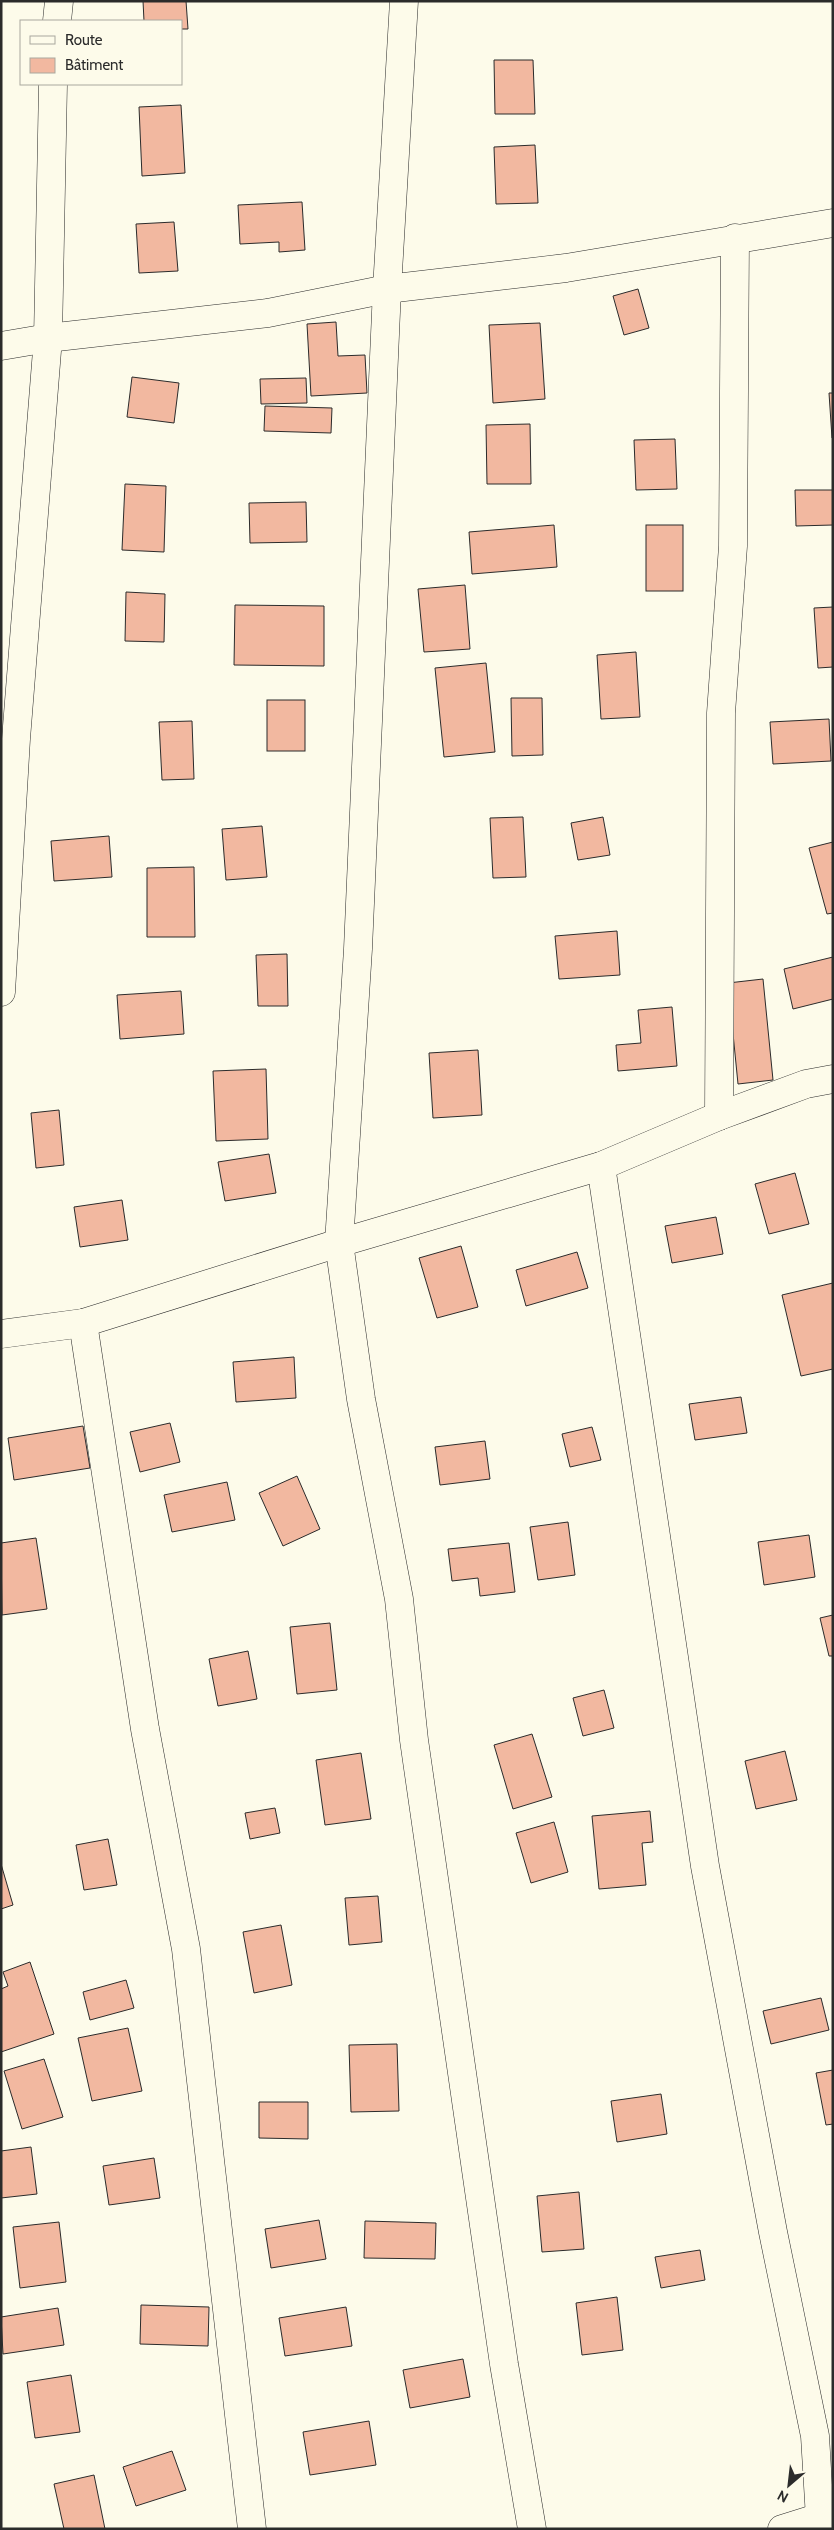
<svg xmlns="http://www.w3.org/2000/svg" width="834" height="2530" font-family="Cabin,sans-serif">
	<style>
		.building { fill: #f2b8a0; stroke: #2b2b2b }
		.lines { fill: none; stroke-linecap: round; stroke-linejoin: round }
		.street-casing { stroke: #2b2b2b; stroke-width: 29 }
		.street { stroke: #fdfbea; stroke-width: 28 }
	</style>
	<rect width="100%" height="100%" fill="#fdfbea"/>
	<g class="building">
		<path d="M 143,1 L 186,1 L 188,29 L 181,29 L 181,21 L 144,21 Z"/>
		<path d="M 494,60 L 533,60 L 535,114 L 495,114 Z"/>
		<path d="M 181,105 L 185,173 L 142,176 L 139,107 Z"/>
		<path d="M 535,145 L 538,203 L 496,204 L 494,147 Z"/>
		<path d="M 302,202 L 305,250 L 279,252 L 279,242 L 240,244 L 238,205 Z"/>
		<path d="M 174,222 L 178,271 L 139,273 L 136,224 Z"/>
		<path d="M 638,289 L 649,328 L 624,335 L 613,296 Z"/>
		<path d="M 336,322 L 338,356 L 365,355 L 367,393 L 311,396 L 307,324 Z"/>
		<path d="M 540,323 L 545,399 L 493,403 L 489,325 Z"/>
		<path d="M 132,377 L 179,383 L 174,423 L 127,417 Z"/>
		<path d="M 306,378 L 307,403 L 261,404 L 260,379 Z"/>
		<path d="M 829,393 L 833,393 L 833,438 L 832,438 Z"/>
		<path d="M 265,406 L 332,408 L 331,433 L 264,431 Z"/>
		<path d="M 530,424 L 531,484 L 487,484 L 486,425 Z"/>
		<path d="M 675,439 L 677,489 L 636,490 L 634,440 Z"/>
		<path d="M 125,484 L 166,486 L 164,552 L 122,550 Z"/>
		<path d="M 795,490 L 833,490 L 833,525 L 796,526 Z"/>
		<path d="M 306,502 L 307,542 L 250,543 L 249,503 Z"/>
		<path d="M 554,525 L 557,567 L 472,574 L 469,532 Z"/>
		<rect x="646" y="525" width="37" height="66"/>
		<path d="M 465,585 L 470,649 L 424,652 L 418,589 Z"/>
		<path d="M 126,592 L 165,594 L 164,642 L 125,641 Z"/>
		<path d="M 235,605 L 324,606 L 324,666 L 234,665 Z"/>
		<path d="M 833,607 L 833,667 L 818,668 L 814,608 Z"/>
		<path d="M 636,652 L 640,717 L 601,719 L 597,655 Z"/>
		<path d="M 486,663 L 495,752 L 444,757 L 435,668 Z"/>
		<path d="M 511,698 L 542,698 L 543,755 L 512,756 Z"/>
		<rect x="267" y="700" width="38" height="51"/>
		<path d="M 829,719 L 831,761 L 773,764 L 770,722 Z"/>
		<path d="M 192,721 L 194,779 L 162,780 L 159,722 Z"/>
		<path d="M 523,817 L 526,877 L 493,878 L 490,818 Z"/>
		<path d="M 603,817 L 610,855 L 578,860 L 571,823 Z"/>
		<path d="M 262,826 L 267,877 L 226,880 L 222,829 Z"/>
		<path d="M 109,836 L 112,877 L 54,881 L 51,841 Z"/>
		<path d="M 833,842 L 833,913 L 827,914 L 809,848 Z"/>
		<path d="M 194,867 L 195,937 L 147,937 L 147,868 Z"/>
		<path d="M 617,931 L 620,975 L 559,979 L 555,936 Z"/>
		<path d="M 287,954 L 288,1006 L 258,1006 L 256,955 Z"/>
		<path d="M 833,957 L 833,999 L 793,1009 L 784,969 Z"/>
		<path d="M 763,979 L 773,1080 L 738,1084 L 728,983 Z"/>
		<path d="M 181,991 L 184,1034 L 120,1039 L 117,995 Z"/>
		<path d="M 672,1007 L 677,1066 L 618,1071 L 616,1045 L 641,1043 L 638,1010 Z"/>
		<path d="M 478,1050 L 482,1115 L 433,1118 L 429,1053 Z"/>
		<path d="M 266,1069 L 268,1139 L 216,1141 L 213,1071 Z"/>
		<path d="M 59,1110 L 64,1165 L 36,1168 L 31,1113 Z"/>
		<path d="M 269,1154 L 276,1193 L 225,1201 L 218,1162 Z"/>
		<path d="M 795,1173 L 809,1224 L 769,1234 L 755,1184 Z"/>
		<path d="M 122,1200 L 128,1240 L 80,1247 L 74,1207 Z"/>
		<path d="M 716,1217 L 723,1254 L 672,1263 L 665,1226 Z"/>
		<path d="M 461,1246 L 478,1307 L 437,1318 L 419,1258 Z"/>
		<path d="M 577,1252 L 588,1288 L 526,1306 L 516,1270 Z"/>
		<path d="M 833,1283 L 833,1369 L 801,1376 L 782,1295 Z"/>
		<path d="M 294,1357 L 296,1398 L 236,1402 L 233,1362 Z"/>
		<path d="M 741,1397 L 747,1433 L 695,1440 L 689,1404 Z"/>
		<path d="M 170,1423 L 180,1462 L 140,1472 L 130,1432 Z"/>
		<path d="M 83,1426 L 90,1468 L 14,1480 L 8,1438 Z"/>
		<path d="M 592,1427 L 601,1460 L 570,1467 L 562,1434 Z"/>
		<path d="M 485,1441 L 490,1479 L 440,1485 L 435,1447 Z"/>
		<path d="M 297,1476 L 320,1529 L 283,1546 L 259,1493 Z"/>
		<path d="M 227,1482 L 235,1520 L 172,1532 L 164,1495 Z"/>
		<path d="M 568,1522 L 575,1575 L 538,1580 L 530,1527 Z"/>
		<path d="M 809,1535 L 815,1577 L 764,1585 L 758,1542 Z"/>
		<path d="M 36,1538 L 47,1609 L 2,1615 L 1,1543 Z"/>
		<path d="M 509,1543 L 515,1592 L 480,1596 L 478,1578 L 452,1581 L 448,1549 Z"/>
		<path d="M 833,1615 L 833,1656 L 829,1656 L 820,1618 Z"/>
		<path d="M 330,1623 L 337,1690 L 297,1694 L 290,1627 Z"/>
		<path d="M 248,1651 L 257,1699 L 218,1706 L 209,1659 Z"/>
		<path d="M 604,1690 L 614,1728 L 583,1736 L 573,1698 Z"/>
		<path d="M 532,1734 L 552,1797 L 513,1809 L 494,1745 Z"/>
		<path d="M 785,1751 L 797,1800 L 756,1809 L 745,1761 Z"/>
		<path d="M 361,1753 L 371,1819 L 325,1825 L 316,1760 Z"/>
		<path d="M 275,1808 L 280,1833 L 250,1839 L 245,1813 Z"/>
		<path d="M 650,1811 L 653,1842 L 642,1843 L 646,1885 L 599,1889 L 592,1816 Z"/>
		<path d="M 554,1822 L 568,1872 L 531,1883 L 516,1833 Z"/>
		<path d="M 108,1839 L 117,1885 L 84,1890 L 76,1845 Z"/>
		<path d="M 1,1864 L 13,1905 L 1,1909 Z"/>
		<path d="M 378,1896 L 382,1942 L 349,1945 L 345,1898 Z"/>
		<path d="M 281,1925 L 292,1985 L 254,1993 L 243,1932 Z"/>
		<path d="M 30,1962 L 54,2034 L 1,2052 L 1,1989 L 8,1986 L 3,1972 Z"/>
		<path d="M 126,1980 L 134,2008 L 90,2020 L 83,1992 Z"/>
		<path d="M 821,1998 L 829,2030 L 771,2044 L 763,2011 Z"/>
		<path d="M 128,2028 L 142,2091 L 92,2101 L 78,2038 Z"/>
		<path d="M 397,2044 L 399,2111 L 351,2112 L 349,2045 Z"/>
		<path d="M 44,2059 L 63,2117 L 22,2129 L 4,2071 Z"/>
		<path d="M 833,2070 L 833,2124 L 826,2125 L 816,2073 Z"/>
		<path d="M 661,2094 L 667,2134 L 617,2142 L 611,2101 Z"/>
		<path d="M 259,2102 L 308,2102 L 308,2139 L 259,2138 Z"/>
		<path d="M 31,2147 L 37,2194 L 1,2198 L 1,2151 Z"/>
		<path d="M 154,2158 L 160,2198 L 109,2205 L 103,2166 Z"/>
		<path d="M 579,2192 L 584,2249 L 542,2252 L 537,2196 Z"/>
		<path d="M 319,2220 L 326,2259 L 271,2268 L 265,2229 Z"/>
		<path d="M 365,2221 L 436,2223 L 435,2259 L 364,2258 Z"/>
		<path d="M 59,2222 L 66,2282 L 20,2288 L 13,2227 Z"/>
		<path d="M 700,2250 L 705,2280 L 661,2288 L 655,2257 Z"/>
		<path d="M 617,2297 L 623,2350 L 582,2355 L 576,2303 Z"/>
		<path d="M 141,2305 L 209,2307 L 208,2346 L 140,2344 Z"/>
		<path d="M 346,2307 L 352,2346 L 285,2356 L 279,2318 Z"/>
		<path d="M 58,2308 L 64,2345 L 3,2354 L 1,2317 Z"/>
		<path d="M 463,2359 L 470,2397 L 410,2408 L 403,2370 Z"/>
		<path d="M 71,2375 L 80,2432 L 35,2438 L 27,2382 Z"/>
		<path d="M 369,2421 L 376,2465 L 310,2475 L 303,2432 Z"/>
		<path d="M 172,2451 L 186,2490 L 136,2506 L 123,2467 Z"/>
		<path d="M 94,2475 L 105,2529 L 64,2529 L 54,2484 Z"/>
	</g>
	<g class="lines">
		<g class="street-casing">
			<g id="street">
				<path d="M 404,1 L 387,289 L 358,949 L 339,1243 L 361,1399 L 399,1599 L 414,1740 L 504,2364 L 532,2529"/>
				<path d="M 57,21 L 59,1"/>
				<path d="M 1,346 L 48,338 L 268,313 L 387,289 L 566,268 L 833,223"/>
				<path d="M 1,992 L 16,739 L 48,338 L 53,84"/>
				<path d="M 719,1116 L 721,713 L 733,546 L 735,238"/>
				<path d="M 601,1166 L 705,1866 L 773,2232 L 815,2436 L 820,2518"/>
				<path d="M 83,1323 L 145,1729 L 186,1949 L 252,2529"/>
				<path d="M 1,1334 L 83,1323 L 339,1243 L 601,1166 L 719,1116 L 806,1084 L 833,1079"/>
				<path d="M 782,2529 L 833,2513"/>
			</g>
		</g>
		<use href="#street" class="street"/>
	</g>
	<rect width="834" height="2530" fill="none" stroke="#2b2b2b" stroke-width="5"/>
	<rect x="20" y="20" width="162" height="65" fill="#fdfbea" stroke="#a9a89e"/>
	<rect x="30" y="36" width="25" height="8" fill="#fdfbea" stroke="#a9a89e"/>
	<text x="65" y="45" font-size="15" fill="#2b2b2b">Route</text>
	<rect x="30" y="58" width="25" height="15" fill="#f2b8a0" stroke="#a9a89e"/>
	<text x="65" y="70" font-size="15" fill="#2b2b2b">Bâtiment</text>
	<g transform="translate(789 2485) rotate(208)" stroke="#fdfbea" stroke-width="4" paint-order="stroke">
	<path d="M0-4L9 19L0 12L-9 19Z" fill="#2b2b2b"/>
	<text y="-8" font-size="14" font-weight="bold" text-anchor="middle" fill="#2b2b2b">N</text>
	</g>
</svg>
